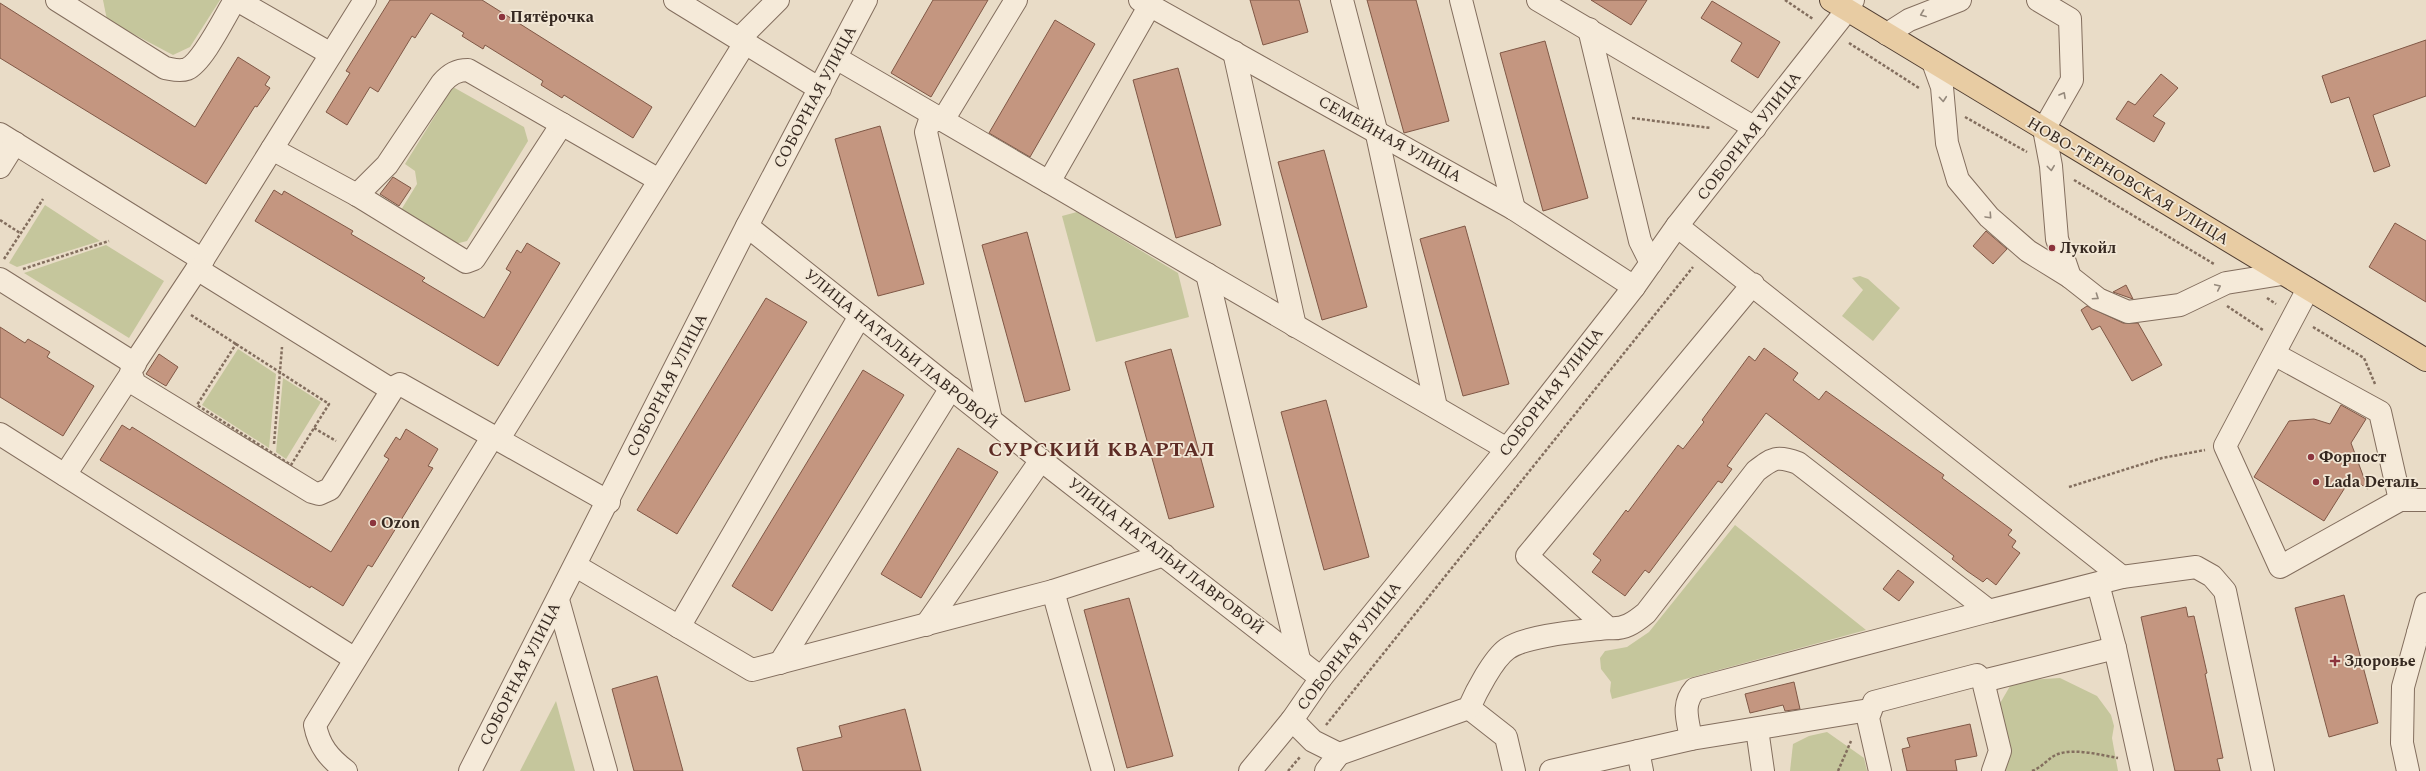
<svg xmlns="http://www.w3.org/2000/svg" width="2426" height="771" font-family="Spectral,serif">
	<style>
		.green { fill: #c5c69c }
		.building { fill: #c49680; stroke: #805846 }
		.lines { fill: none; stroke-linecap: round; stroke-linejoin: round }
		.minor-casing { stroke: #836e5e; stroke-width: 24 }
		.major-casing { stroke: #513e32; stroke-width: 24 }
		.path { stroke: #836e5e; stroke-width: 2.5; stroke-dasharray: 3 2; stroke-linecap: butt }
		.minor { stroke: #f5ead9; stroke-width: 22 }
		.major { stroke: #e8cca3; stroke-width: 22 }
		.oneway { stroke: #95897c }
		.poi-dot { fill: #8c343d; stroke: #f2e7d5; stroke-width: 1.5 }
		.labels { text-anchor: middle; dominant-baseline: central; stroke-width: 3.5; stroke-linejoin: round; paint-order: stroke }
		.poi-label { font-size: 16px; font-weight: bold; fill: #352820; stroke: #f2e7d5; text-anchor: start }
		.street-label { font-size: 16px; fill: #352820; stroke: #f2e7d5 }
		.district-label { font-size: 20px; font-weight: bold; letter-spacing: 1px; fill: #5d2b24; stroke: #f2e7d5 }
	</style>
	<rect width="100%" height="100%" fill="#e9dcc7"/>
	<g class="green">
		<path d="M 103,0 L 220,0 L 190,47 L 173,55 L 107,20 Z"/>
		<path d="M 453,87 L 524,127 L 528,141 L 467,241 L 455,244 L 401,210 L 417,184 L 415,171 L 405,164 Z"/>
		<path d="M 45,205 L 100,241 L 17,267 L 9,263 Z"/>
		<path d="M 1077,212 L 1178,273 L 1189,317 L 1096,342 L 1062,216 Z"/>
		<path d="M 106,245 L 164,281 L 129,338 L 24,273 Z"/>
		<path d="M 1860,276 L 1868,279 L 1900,308 L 1873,341 L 1842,316 L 1863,290 L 1852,278 Z"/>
		<path d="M 238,349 L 276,374 L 269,448 L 202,405 Z"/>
		<path d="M 283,378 L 321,402 L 286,459 L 276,452 Z"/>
		<path d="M 1735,525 L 1866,630 L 1612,699 L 1610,691 L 1611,682 L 1601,669 L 1600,658 L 1605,651 L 1627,647 L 1649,632 Z"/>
		<path d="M 2060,678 L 2097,696 L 2111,715 L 2114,726 L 2112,738 L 2118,771 L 2005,771 L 2009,750 L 1999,705 L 2013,681 Z"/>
		<path d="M 556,701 L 575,771 L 520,771 Z"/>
		<path d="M 1827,732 L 1864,758 L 1867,771 L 1790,771 L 1793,744 L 1809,736 Z"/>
	</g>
	<g class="building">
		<path d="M 390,0 L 482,0 L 652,107 L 633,138 L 564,95 L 562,98 L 541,85 L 543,81 L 485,45 L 483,49 L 462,36 L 464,33 L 431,13 L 415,38 L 412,36 L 378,92 L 370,87 L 347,125 L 326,112 L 350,73 L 346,71 Z"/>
		<path d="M 933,0 L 988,0 L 931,97 L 891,73 Z"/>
		<path d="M 1250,0 L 1299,0 L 1308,32 L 1263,45 Z"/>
		<path d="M 1367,0 L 1416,0 L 1449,121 L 1404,133 Z"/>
		<path d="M 1591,0 L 1647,0 L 1631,25 Z"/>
		<path d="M 1712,1 L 1780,42 L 1758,78 L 1731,61 L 1742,43 L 1701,18 Z"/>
		<path d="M 0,3 L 195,127 L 238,57 L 270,77 L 265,85 L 270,88 L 257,107 L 255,106 L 206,184 L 0,58 Z"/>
		<path d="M 1055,20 L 1095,44 L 1030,157 L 989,133 Z"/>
		<path d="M 2426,40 L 2426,96 L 2373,115 L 2390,166 L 2374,172 L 2349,97 L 2331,103 L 2322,76 Z"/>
		<path d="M 1545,41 L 1588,198 L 1543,211 L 1500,53 Z"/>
		<path d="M 1178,68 L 1221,225 L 1176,238 L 1133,80 Z"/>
		<path d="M 2161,74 L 2178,88 L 2153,116 L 2165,123 L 2154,142 L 2116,119 L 2128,101 L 2135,105 Z"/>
		<path d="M 880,126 L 924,284 L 878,296 L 835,139 Z"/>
		<path d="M 1324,150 L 1367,307 L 1322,320 L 1278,162 Z"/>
		<path d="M 393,177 L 411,188 L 399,206 L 380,194 Z"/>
		<path d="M 274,190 L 282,195 L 284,191 L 353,231 L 351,234 L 425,278 L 422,281 L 484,318 L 511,272 L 506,269 L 517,250 L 521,253 L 527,243 L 560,263 L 498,366 L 255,221 Z"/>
		<path d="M 2395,223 L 2426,241 L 2426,302 L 2369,267 Z"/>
		<path d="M 1465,226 L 1509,384 L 1463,396 L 1420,239 Z"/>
		<path d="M 1986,231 L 2007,249 L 1993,264 L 1973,246 Z"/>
		<path d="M 1027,232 L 1070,390 L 1025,402 L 982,245 Z"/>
		<path d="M 2126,285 L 2133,299 L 2113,292 Z"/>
		<path d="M 766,298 L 807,322 L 677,534 L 637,510 Z"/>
		<path d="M 2087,306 L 2123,323 L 2138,323 L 2162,365 L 2132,381 L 2100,326 L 2092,330 L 2081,310 Z"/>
		<path d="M 0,327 L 25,343 L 28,339 L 50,352 L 47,357 L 94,386 L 63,436 L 0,397 Z"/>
		<path d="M 1764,348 L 1798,373 L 1793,380 L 1819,400 L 1826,391 L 1944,475 L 1942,478 L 2012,530 L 2008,535 L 2016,541 L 2012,547 L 2020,553 L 1996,585 L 1987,578 L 1983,582 L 1967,571 L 1952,559 L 1954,556 L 1766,413 L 1727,466 L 1732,469 L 1722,483 L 1718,481 L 1649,573 L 1645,570 L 1625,596 L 1592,572 L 1601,560 L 1593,554 L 1626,510 L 1628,512 L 1678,445 L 1683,449 L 1704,422 L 1702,420 L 1749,356 L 1755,361 Z"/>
		<path d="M 1171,349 L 1214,507 L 1169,519 L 1125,362 Z"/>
		<path d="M 159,354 L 178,367 L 166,386 L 146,374 Z"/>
		<path d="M 863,370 L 904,395 L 772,611 L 732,586 Z"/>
		<path d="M 1326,400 L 1369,557 L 1324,570 L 1281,412 Z"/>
		<path d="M 2341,405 L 2366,419 L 2351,443 L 2368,489 L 2351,478 L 2324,521 L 2254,477 L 2289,421 L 2314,419 L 2330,424 Z"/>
		<path d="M 122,425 L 130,430 L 132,427 L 331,552 L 389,459 L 384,456 L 396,437 L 400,440 L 406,429 L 438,449 L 428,466 L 433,468 L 372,567 L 368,565 L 343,606 L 311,586 L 310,588 L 100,460 Z"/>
		<path d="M 958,448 L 998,472 L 921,598 L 881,574 Z"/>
		<path d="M 1898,570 L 1914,582 L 1899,601 L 1883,589 Z"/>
		<path d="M 2344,595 L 2378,723 L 2329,737 L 2295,608 Z"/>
		<path d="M 1129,598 L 1173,756 L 1127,768 L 1084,610 Z"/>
		<path d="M 2186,607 L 2188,617 L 2194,616 L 2207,673 L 2205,674 L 2223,758 L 2217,759 L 2220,771 L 2175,771 L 2141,617 Z"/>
		<path d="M 657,676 L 683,771 L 634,771 L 612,689 Z"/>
		<path d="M 1794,682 L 1800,709 L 1785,711 L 1783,705 L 1750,713 L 1745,694 Z"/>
		<path d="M 905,709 L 921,771 L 803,771 L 797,748 L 842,737 L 839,726 Z"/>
		<path d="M 1970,724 L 1977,756 L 1955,760 L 1957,771 L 1907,771 L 1902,749 L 1910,747 L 1907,738 Z"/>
	</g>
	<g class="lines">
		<g class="minor-casing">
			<g id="minor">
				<path d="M 57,0 L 165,68 C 172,69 179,72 187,69 C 203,62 225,16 235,0"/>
				<path d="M 237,0 L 331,54"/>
				<path d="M 365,0 L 197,269 L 392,390"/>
				<path d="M 675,0 L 820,89"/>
				<path d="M 1140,0 L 1514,209 L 1634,287"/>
				<path d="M 1342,0 L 1376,130 L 1436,407"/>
				<path d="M 1461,0 L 1514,209"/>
				<path d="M 1538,0 L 1755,128"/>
				<path d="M 2038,0 L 2070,19 L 2072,80 L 2044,129 L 2051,166 L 2057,239 L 2070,277 L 2098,299 L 2128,312 L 2180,305 L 2226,283 L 2282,274"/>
				<path d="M 1589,29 L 1640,241 L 1651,263"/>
				<path d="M 1887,34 L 1909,20 L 1960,0"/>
				<path d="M 739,39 L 778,0"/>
				<path d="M 1234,52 L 1295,326"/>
				<path d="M 836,58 L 1507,449"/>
				<path d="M 1933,62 L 1942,87 L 1947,143 L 1958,180 L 1989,217 L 2028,251 L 2070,277"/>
				<path d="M 0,134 L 203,260"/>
				<path d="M 272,149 L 357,195 L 466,262 L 474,259 L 562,124"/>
				<path d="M 0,167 L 15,143"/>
				<path d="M 1049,182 L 1150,5"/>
				<path d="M 357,195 L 387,165 L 442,83 C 450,74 457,70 468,70 L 659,180"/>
				<path d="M 747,226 L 1041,460 L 1321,678"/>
				<path d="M 1677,226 L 2122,577 L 1989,611 L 1798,463 C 1777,455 1773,458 1756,471 L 1646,613 C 1634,623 1624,630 1608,628 L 1527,556 L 1753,284"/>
				<path d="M 197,269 L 132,367 L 131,374 L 135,384 L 312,492 L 319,494 L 330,489 L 394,387 L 400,384 L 609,502"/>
				<path d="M 1207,274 L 1299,659"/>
				<path d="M 0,279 L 135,364"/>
				<path d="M 2274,354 L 2380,412 L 2400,500 L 2280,567 L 2225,446 L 2308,289"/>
				<path d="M 991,420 L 926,132 L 930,120 L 943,120 L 1016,0"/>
				<path d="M 0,434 L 355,659"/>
				<path d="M 498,440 L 745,43"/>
				<path d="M 65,475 L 131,374"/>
				<path d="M 2400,500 L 2426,500"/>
				<path d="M 576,566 L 752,670 L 1053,591 L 1164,555"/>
				<path d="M 2122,577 L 2196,567 L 2212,576 L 2225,591 L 2263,771"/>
				<path d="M 2098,584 L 2115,648"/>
				<path d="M 1053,591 L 1103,771"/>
				<path d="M 558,600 L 606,771"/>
				<path d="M 926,625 L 1041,460"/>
				<path d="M 679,627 L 860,316"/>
				<path d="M 2418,633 L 2426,604"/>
				<path d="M 780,663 L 951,388"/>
				<path d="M 1983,681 L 2115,648 L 2142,771"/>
				<path d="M 1469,708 L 1506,737 L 1514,771"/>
				<path d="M 1292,720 L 1313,741 L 1339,754 L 1326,771"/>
				<path d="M 1757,729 L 1763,771"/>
				<path d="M 1691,739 L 1869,710"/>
				<path d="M 1638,751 L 1642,771"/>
				<path d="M 1339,754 L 1469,708 C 1476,692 1493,659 1507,649 C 1526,635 1583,631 1608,628"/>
				<path d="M 346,771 C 329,758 319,746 315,725 L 493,436"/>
				<path d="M 470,771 L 747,226 L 866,0"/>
				<path d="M 1250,771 L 1292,720 L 1321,678 L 1507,449 L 1634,287 L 1677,226 L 1847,10 L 1853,0"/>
				<path d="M 1551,771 L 1691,739 C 1688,720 1681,705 1695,689 L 1989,611"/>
				<path d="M 1880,771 L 1868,718 L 1874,702 L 1977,675 L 1983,681 L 2000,751 L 1993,771"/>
				<path d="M 2408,771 L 2402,743 L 2403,687 L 2418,633 L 2426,631"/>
			</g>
		</g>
		<g class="major-casing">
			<path id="major" d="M 1831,0 L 2426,360"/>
		</g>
		<g class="path">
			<path d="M 1785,0 L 1813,19"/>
			<path d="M 1849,43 L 1919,88"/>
			<path d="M 1965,117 L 2027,152"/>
			<path d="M 1632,118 L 1711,128"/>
			<path d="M 2074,180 L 2214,264"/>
			<path d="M 0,220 L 20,233"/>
			<path d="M 4,259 L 43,199"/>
			<path d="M 23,269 L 109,241"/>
			<path d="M 2267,298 L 2276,304"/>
			<path d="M 2227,306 L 2263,330"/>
			<path d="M 191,315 L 236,344"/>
			<path d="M 2313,327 L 2364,358 L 2375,384"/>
			<path d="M 236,344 L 329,404 L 291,465 L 197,405 Z"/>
			<path d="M 314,428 L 336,441"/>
			<path d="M 274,444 L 282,347"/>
			<path d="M 2069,487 L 2162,458 L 2205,450"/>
			<path d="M 1326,725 L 1693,267"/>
			<path d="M 1288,771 L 1300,757"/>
			<path d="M 1838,771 L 1851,741"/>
			<path d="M 2032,771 C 2043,767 2049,757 2058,754 C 2076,748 2100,755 2118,758"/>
		</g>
		<use href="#minor" class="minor"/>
		<use href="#major" class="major"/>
	</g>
	<defs><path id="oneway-chevron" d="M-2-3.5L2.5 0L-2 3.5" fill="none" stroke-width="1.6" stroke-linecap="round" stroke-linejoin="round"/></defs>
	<g class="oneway">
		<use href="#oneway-chevron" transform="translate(1923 14) rotate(159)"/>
		<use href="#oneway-chevron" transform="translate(2063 95) rotate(-61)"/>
		<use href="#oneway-chevron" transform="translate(1943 99) rotate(85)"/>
		<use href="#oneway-chevron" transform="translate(2051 168) rotate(83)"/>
		<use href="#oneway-chevron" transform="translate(1989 216) rotate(47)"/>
		<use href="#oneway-chevron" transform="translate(2218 287) rotate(-25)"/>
		<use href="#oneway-chevron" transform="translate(2096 297) rotate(34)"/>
	</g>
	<g class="poi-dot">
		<circle cx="502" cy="17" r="4"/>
		<circle cx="2052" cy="248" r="4"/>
		<circle cx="2311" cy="457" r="4"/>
		<circle cx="2316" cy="482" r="4"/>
		<circle cx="373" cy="523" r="4"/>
		<path d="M2333 655h4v4h4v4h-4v4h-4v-4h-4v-4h4z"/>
	</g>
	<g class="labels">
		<g class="poi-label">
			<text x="510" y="17">Пятёрочка</text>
			<text x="2060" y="248">Лукойл</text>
			<text x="2319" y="457">Форпост</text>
			<text x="2324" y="482">Lada Dеталь</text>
			<text x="381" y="523">Ozon</text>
			<text x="2344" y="661">Здоровье</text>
		</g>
		<g class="street-label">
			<text transform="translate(815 97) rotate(-62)">СОБОРНАЯ УЛИЦА</text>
			<text transform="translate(1749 136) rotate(-52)">СОБОРНАЯ УЛИЦА</text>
			<text transform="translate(1390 139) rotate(29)">СЕМЕЙНАЯ УЛИЦА</text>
			<text transform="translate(2128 181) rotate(31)">НОВО-ТЕРНОВСКАЯ УЛИЦА</text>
			<text transform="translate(901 349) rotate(39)">УЛИЦА НАТАЛЬИ ЛАВРОВОЙ</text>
			<text transform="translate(667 385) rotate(-63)">СОБОРНАЯ УЛИЦА</text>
			<text transform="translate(1551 392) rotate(-52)">СОБОРНАЯ УЛИЦА</text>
			<text transform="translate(1166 556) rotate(38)">УЛИЦА НАТАЛЬИ ЛАВРОВОЙ</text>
			<text transform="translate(1349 646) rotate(-52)">СОБОРНАЯ УЛИЦА</text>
			<text transform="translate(520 674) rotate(-63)">СОБОРНАЯ УЛИЦА</text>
		</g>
		<g class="district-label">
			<text x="1102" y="450">СУРСКИЙ КВАРТАЛ</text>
		</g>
	</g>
</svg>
